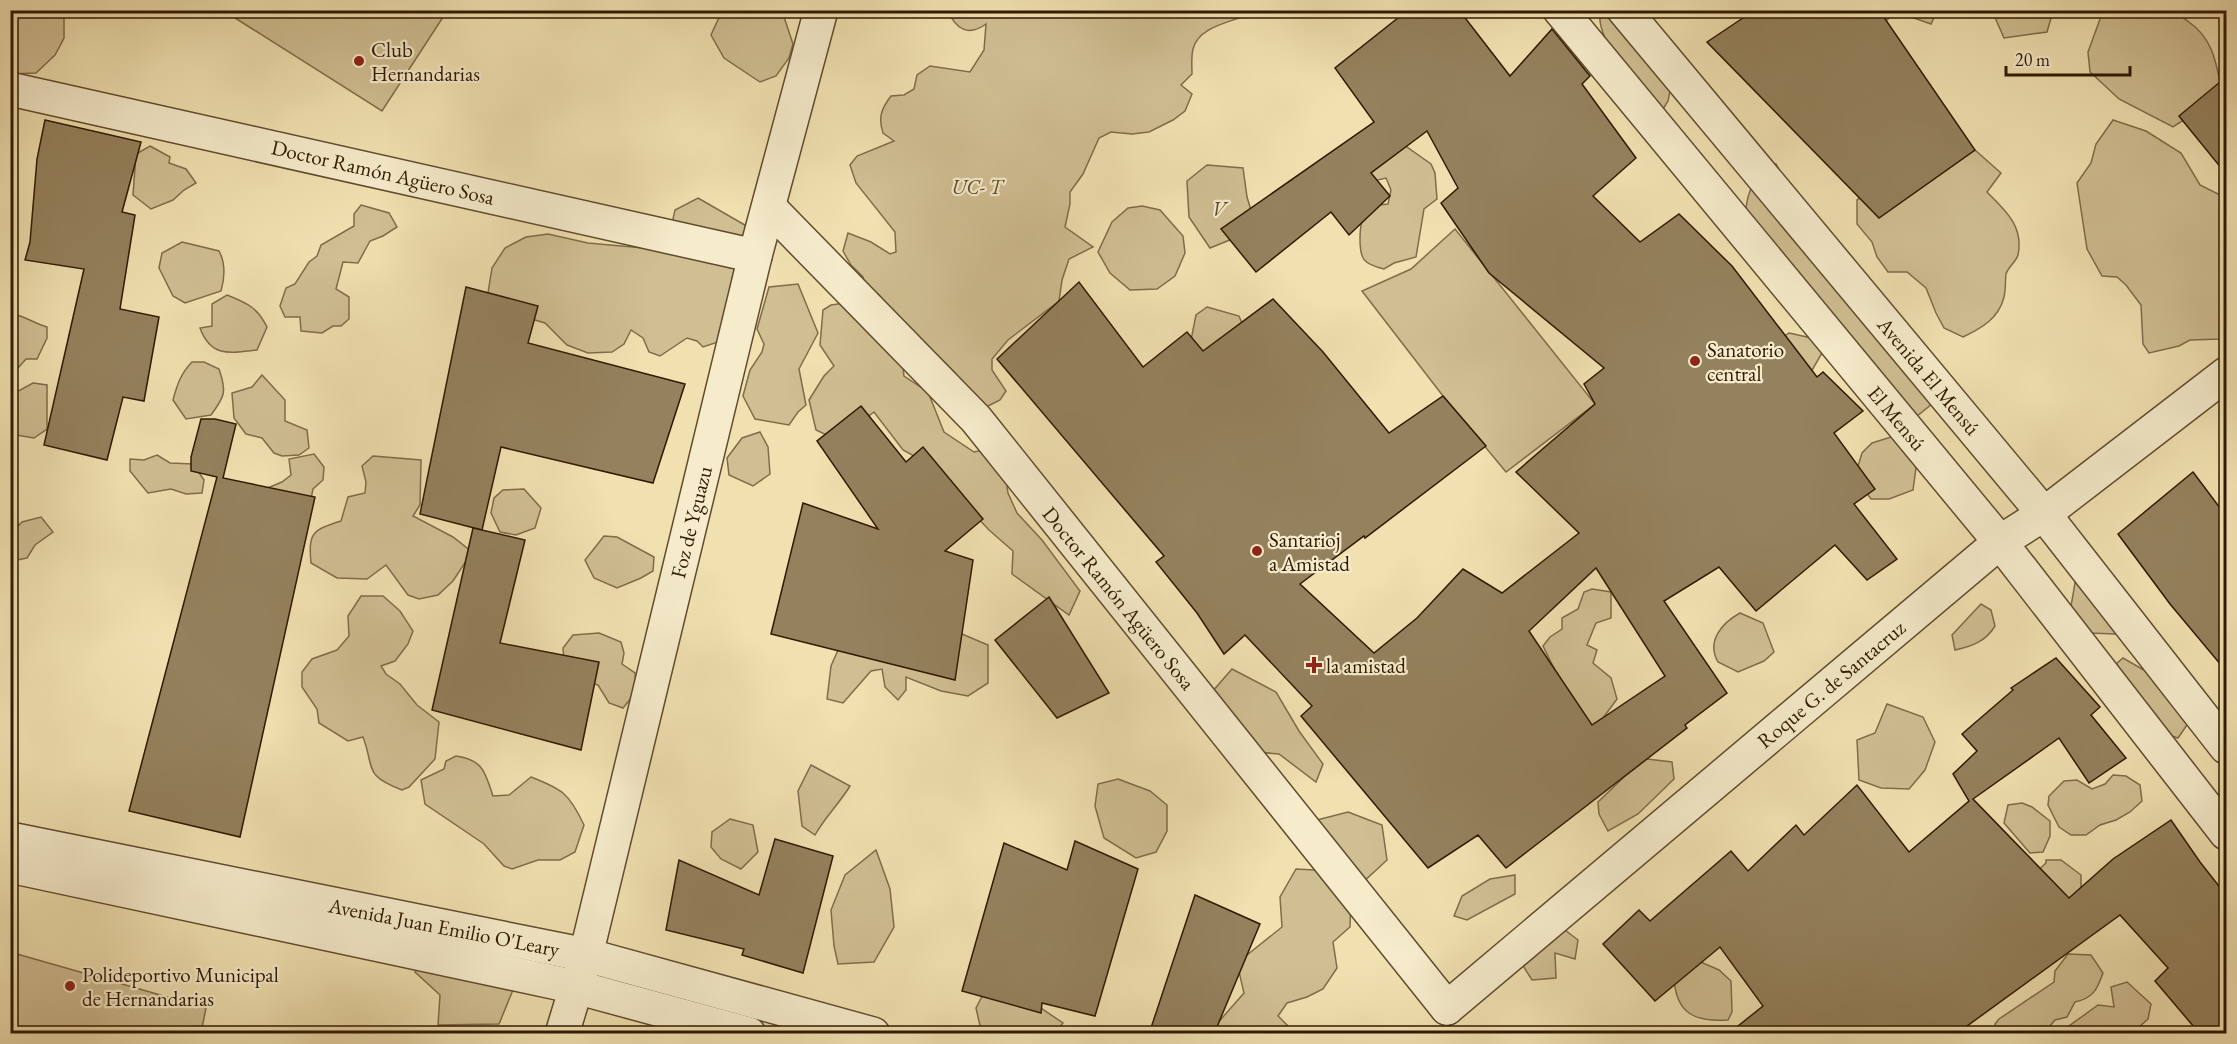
<svg xmlns="http://www.w3.org/2000/svg" width="2237" height="1044" font-family="'EB Garamond',serif">
	<style>
		.green { fill: #d0bf93; stroke: #806c4a; stroke-width: 1.5 }
		.building { fill: #94815d; stroke: #2f1901; stroke-width: 1.5; fill-rule: evenodd }
		.lines { fill: none; stroke-linecap: round; stroke-linejoin: round }
		.minor-casing { stroke: #604b2d; stroke-width: 36 }
		.minor { stroke: #f6eccc; stroke-width: 33 }
		.poi-dot { fill: #8f2418; stroke: #f6eccc; stroke-width: 2 }
		.labels { text-anchor: middle; dominant-baseline: central; stroke-width: 4.5; stroke-linejoin: round; paint-order: stroke }
		.poi-label { font-size: 21px; fill: #2f1901; stroke: #f6eccc; text-anchor: start }
		.street-label { font-size: 21px; fill: #2f1901; stroke: #f6eccc }
		.park-label { font-size: 21px; font-style: italic; fill: #5f4b2d; stroke: #f6eccc }
	</style>
	<rect width="100%" height="100%" fill="#f1e1b1"/>
	<filter id="stains"><feTurbulence type="fractalNoise" baseFrequency=".00333" numOctaves="4"/><feColorMatrix values="0 0 0 0 .2 0 0 0 0 .09 0 0 0 0 .02 0 0 0 .5 -.17"/></filter>
	<radialGradient id="worn" r=".72"><stop offset=".6" stop-color="#630" stop-opacity="0"/><stop offset="1" stop-color="#630" stop-opacity=".3"/></radialGradient>
	<g class="green">
		<path d="M 2168,10 C 2176,12 2182,17 2189,22 C 2212,38 2216,61 2221,87 L 2190,116 L 2173,127 L 2119,99 L 2090,72 L 2088,52 L 2103,11 Z"/>
		<path d="M 10,11 L 50,11 L 64,18 L 64,38 L 55,55 L 36,73 L 11,74 Z"/>
		<path d="M 224,11 L 447,11 L 382,111 Z"/>
		<path d="M 722,11 L 782,11 L 793,44 L 789,58 L 776,76 L 760,82 L 724,58 L 711,35 Z"/>
		<path d="M 948,11 L 1256,11 C 1237,22 1199,24 1193,49 C 1191,57 1192,66 1192,74 L 1181,85 L 1192,94 L 1185,111 L 1173,120 L 1149,132 L 1132,134 L 1111,132 L 1099,138 L 1083,174 L 1070,192 L 1070,204 L 1065,227 L 1093,247 L 1069,259 L 1062,280 L 1059,301 L 1008,340 L 992,359 L 992,370 L 1006,391 L 1000,400 L 984,408 L 961,391 L 955,373 L 945,363 L 933,356 L 869,299 L 863,277 L 851,265 L 843,251 L 848,233 L 871,242 L 890,254 L 896,252 L 895,232 L 856,183 L 850,165 L 857,156 L 894,141 L 883,133 C 878,118 881,109 891,96 L 904,95 L 914,89 L 917,75 L 930,66 L 970,72 L 984,50 L 986,24 C 968,37 956,29 948,11 Z"/>
		<path d="M 1601,11 L 1632,11 L 1670,91 L 1668,101 L 1660,114 L 1611,50 C 1605,38 1597,24 1601,11 Z"/>
		<path d="M 1869,11 L 1937,11 L 1931,24 L 1897,12 L 1883,23 Z"/>
		<path d="M 1988,11 L 2053,11 L 2047,32 L 2004,38 L 1993,13 Z"/>
		<path d="M 2113,120 L 2146,131 L 2181,153 L 2200,185 L 2226,198 L 2226,332 L 2220,339 L 2190,340 L 2179,346 L 2149,353 L 2143,344 L 2141,305 L 2126,285 L 2117,277 L 2102,276 L 2087,249 L 2077,183 L 2091,163 L 2096,144 Z"/>
		<path d="M 1359,143 L 1404,145 L 1431,164 L 1435,173 L 1437,199 L 1424,209 L 1416,257 L 1394,263 L 1384,269 C 1363,264 1360,259 1360,239 C 1360,225 1362,217 1369,206 L 1388,204 L 1391,190 L 1386,178 L 1364,183 Z"/>
		<path d="M 150,146 L 170,157 L 169,163 L 186,169 L 196,183 L 184,190 L 173,200 L 151,209 L 133,195 L 136,154 Z"/>
		<path d="M 1975,150 L 2001,173 L 1987,192 C 2005,210 2024,226 2018,255 C 2016,262 2008,267 2006,274 C 2005,281 2006,289 2004,297 C 1999,318 1982,328 1963,337 L 1944,328 L 1936,313 L 1926,288 L 1907,272 L 1888,272 L 1877,257 L 1872,242 L 1857,224 L 1857,200 L 1872,189 L 1934,168 Z"/>
		<path d="M 1767,163 L 1776,164 L 1787,185 L 1933,403 L 1911,421 L 1746,223 C 1744,196 1752,184 1767,163 Z"/>
		<path d="M 1207,165 L 1243,168 L 1247,197 L 1254,220 L 1237,237 L 1210,248 L 1189,217 L 1187,181 Z"/>
		<path d="M 698,198 L 750,228 L 743,266 L 732,278 L 737,296 L 718,342 L 703,347 L 697,341 L 687,338 L 660,356 L 649,352 L 643,338 L 631,330 L 624,344 L 612,352 L 588,353 L 567,345 L 545,323 L 525,317 L 488,293 L 492,268 L 505,248 L 526,237 L 548,234 L 588,243 L 666,250 L 675,210 Z"/>
		<path d="M 361,205 L 389,213 L 397,227 L 383,236 L 370,241 L 358,263 L 343,262 L 336,289 L 349,297 L 349,319 L 341,326 L 333,326 L 322,333 L 301,331 L 300,317 L 285,317 L 280,306 L 286,288 L 295,284 L 309,262 L 317,256 L 321,245 L 354,226 L 354,214 Z"/>
		<path d="M 1142,206 L 1160,210 L 1183,236 L 1185,253 L 1175,276 L 1157,289 L 1130,290 L 1110,273 L 1098,252 L 1112,222 L 1128,208 Z"/>
		<path d="M 1455,229 L 1595,404 L 1506,472 L 1443,396 L 1362,291 L 1411,269 Z"/>
		<path d="M 182,242 L 219,251 C 226,264 225,277 221,291 L 185,303 L 173,296 L 159,268 L 162,253 Z"/>
		<path d="M 798,284 L 818,333 L 799,369 L 806,405 L 798,412 L 789,425 L 755,419 L 743,396 L 750,370 L 762,352 L 764,344 L 757,329 L 769,287 Z"/>
		<path d="M 227,295 C 247,303 257,307 267,327 L 257,350 C 230,353 211,358 200,328 L 212,326 L 212,304 Z"/>
		<path d="M 852,302 L 900,344 L 904,376 L 928,392 L 944,432 L 974,452 L 992,448 L 1004,466 L 1008,493 L 1017,513 L 1042,540 L 1080,591 L 1069,615 L 1012,574 L 1013,551 L 989,530 L 925,462 L 903,450 L 874,412 L 837,440 L 816,430 L 809,400 L 824,376 L 834,366 L 820,345 L 823,310 L 831,305 Z"/>
		<path d="M 1207,307 L 1239,316 L 1247,335 L 1223,364 L 1190,345 L 1196,315 Z"/>
		<path d="M 17,315 C 28,318 36,324 47,327 L 47,338 L 37,359 L 26,359 L 11,376 L 11,323 Z"/>
		<path d="M 1789,333 L 1816,339 L 1822,353 L 1811,372 L 1777,341 Z"/>
		<path d="M 192,362 L 204,362 L 219,369 C 227,392 225,396 211,415 L 186,419 L 173,400 C 177,385 181,373 192,362 Z"/>
		<path d="M 262,375 L 285,400 L 285,421 L 307,430 L 309,448 L 299,455 L 282,456 L 274,453 L 262,438 L 246,434 L 234,418 L 232,393 L 252,387 Z"/>
		<path d="M 33,383 L 47,385 L 47,429 L 34,438 L 16,435 L 11,431 L 11,395 Z"/>
		<path d="M 760,432 L 768,447 L 770,474 L 753,486 L 729,475 L 727,458 L 742,438 Z"/>
		<path d="M 1894,436 L 1917,460 L 1913,490 L 1889,499 L 1871,499 L 1859,482 L 1858,466 L 1862,453 L 1872,443 Z"/>
		<path d="M 314,454 L 324,467 L 323,480 L 313,489 L 309,509 L 265,489 L 282,482 L 291,475 L 289,459 Z"/>
		<path d="M 157,455 L 170,463 L 193,464 L 204,480 L 202,493 L 186,494 L 171,489 L 148,493 L 130,471 L 130,459 L 144,460 Z"/>
		<path d="M 373,456 L 421,460 L 420,505 L 413,516 L 453,537 L 472,552 L 453,581 L 438,595 L 419,599 L 408,595 L 386,565 L 367,579 L 337,578 L 311,563 C 308,532 313,530 341,521 L 348,497 L 365,493 L 366,482 L 362,466 Z"/>
		<path d="M 524,489 L 541,508 L 535,528 L 516,535 L 500,532 L 491,513 L 494,498 L 503,490 Z"/>
		<path d="M 41,517 L 53,532 L 35,545 L 27,558 L 11,561 L 11,533 L 22,522 Z"/>
		<path d="M 604,536 L 617,537 L 654,557 L 653,571 L 641,578 L 617,588 L 594,578 L 585,560 Z"/>
		<path d="M 2075,583 L 2098,589 L 2117,618 L 2115,634 L 2089,633 L 2071,606 Z"/>
		<path d="M 1592,589 L 1611,592 L 1611,618 L 1596,623 L 1587,645 L 1597,650 L 1593,663 L 1611,678 L 1617,699 L 1603,718 L 1592,725 L 1578,717 L 1543,646 L 1550,637 L 1562,629 L 1562,618 L 1578,609 L 1584,592 Z"/>
		<path d="M 361,596 L 383,596 L 400,611 L 413,631 L 408,644 L 395,661 L 381,666 L 386,674 L 400,684 L 417,705 L 439,722 L 435,759 L 409,787 L 402,790 C 363,775 375,769 363,737 L 348,741 L 319,723 L 317,709 L 302,687 L 302,672 L 312,659 L 337,650 L 349,636 L 348,616 Z"/>
		<path d="M 1981,604 L 1991,610 L 1995,626 C 1986,641 1973,646 1955,650 L 1952,635 Z"/>
		<path d="M 1740,613 L 1763,623 L 1774,652 L 1764,661 L 1738,672 L 1718,662 C 1706,641 1722,623 1740,613 Z"/>
		<path d="M 599,633 L 621,642 L 624,653 L 622,664 L 635,673 L 636,692 L 623,708 L 609,703 L 598,685 L 565,676 L 563,648 L 573,635 Z"/>
		<path d="M 962,634 L 988,645 L 988,683 L 968,696 L 941,691 L 906,677 L 906,690 L 898,700 L 885,687 L 882,669 L 871,671 L 843,703 L 827,699 L 831,666 L 842,641 L 943,654 Z"/>
		<path d="M 2123,658 L 2163,681 L 2191,719 L 2178,738 L 2153,730 L 2108,671 Z"/>
		<path d="M 1232,669 L 1276,692 L 1299,731 L 1323,764 L 1316,782 L 1279,754 L 1234,750 L 1212,692 Z"/>
		<path d="M 1887,704 L 1923,717 L 1935,742 L 1925,770 L 1909,789 L 1881,788 L 1859,780 L 1857,740 L 1875,733 Z"/>
		<path d="M 456,756 C 484,760 485,773 493,796 L 509,795 L 531,777 C 562,789 569,793 584,825 L 575,852 L 560,860 L 538,860 L 512,869 L 504,866 L 484,844 L 425,804 L 421,780 L 444,769 L 446,761 Z"/>
		<path d="M 1647,759 L 1672,762 L 1674,779 L 1638,814 L 1608,831 L 1599,814 L 1598,802 L 1624,777 Z"/>
		<path d="M 811,765 L 850,786 C 839,804 825,817 815,835 L 802,826 L 798,791 Z"/>
		<path d="M 2113,775 L 2126,776 L 2140,785 L 2142,801 L 2130,812 L 2116,820 L 2100,825 L 2086,835 L 2071,835 L 2059,827 L 2048,805 L 2049,796 L 2064,781 L 2077,780 L 2092,789 L 2105,784 Z"/>
		<path d="M 1118,779 L 1150,791 L 1167,805 L 1167,831 L 1156,852 L 1136,858 L 1104,838 L 1095,806 L 1098,784 Z"/>
		<path d="M 2022,803 L 2032,807 L 2050,821 L 2050,836 L 2043,852 L 2030,853 L 2004,823 L 2008,805 Z"/>
		<path d="M 1348,812 L 1382,825 L 1387,860 L 1362,883 L 1317,820 Z"/>
		<path d="M 730,819 L 753,825 L 758,852 L 741,869 L 721,859 L 711,847 L 712,832 Z"/>
		<path d="M 876,850 L 890,889 L 894,927 L 874,962 L 838,964 L 834,946 L 831,910 L 845,875 Z"/>
		<path d="M 2046,860 L 2061,860 L 2081,875 L 2081,896 L 2072,906 L 2033,875 L 2046,863 Z"/>
		<path d="M 1296,869 L 1332,871 L 1351,892 L 1350,927 L 1333,942 L 1337,968 L 1323,989 L 1307,997 L 1287,1003 L 1278,1016 L 1295,1033 L 1208,1034 L 1244,993 L 1237,963 L 1282,927 L 1280,897 Z"/>
		<path d="M 1515,875 L 1515,894 L 1467,920 L 1454,916 L 1462,896 L 1490,879 Z"/>
		<path d="M 448,911 L 520,973 L 499,1024 L 438,1025 L 440,995 L 415,972 Z"/>
		<path d="M 1561,927 L 1578,940 L 1575,959 L 1555,953 L 1556,978 L 1532,980 L 1520,961 Z"/>
		<path d="M 10,952 L 206,1008 L 201,1033 L 11,1033 Z"/>
		<path d="M 2068,954 L 2091,955 L 2103,973 C 2097,990 2093,998 2075,1002 L 2067,1017 L 2055,1020 L 2044,1033 L 1995,1033 L 1995,1024 L 1999,1019 L 2054,982 L 2055,971 Z"/>
		<path d="M 1696,960 L 1719,970 L 1731,981 L 1732,1012 L 1728,1020 C 1695,1022 1676,1014 1674,978 Z"/>
		<path d="M 2127,982 L 2151,1004 L 2148,1019 L 2132,1033 L 2068,1033 L 2069,1026 L 2098,1005 L 2114,1007 L 2111,987 Z"/>
		<path d="M 987,987 L 1029,1000 L 1063,1023 L 1055,1033 L 991,1033 L 981,1030 L 976,1008 Z"/>
	</g>
	<g class="building">
		<path d="M 1408,10 L 1459,10 L 1510,76 L 1552,29 L 1590,76 L 1582,84 L 1636,158 L 1593,196 L 1640,242 L 1679,214 L 1732,266 L 1817,377 L 1823,372 L 1863,411 L 1834,433 L 1875,489 L 1854,504 L 1897,559 L 1867,580 L 1835,545 L 1756,611 L 1719,567 L 1664,601 L 1727,693 L 1685,725 L 1687,728 L 1506,868 L 1478,835 L 1428,868 L 1301,716 L 1312,706 L 1245,635 L 1224,654 L 1197,613 L 1156,562 L 1164,556 L 997,359 L 1079,282 L 1143,367 L 1187,332 L 1203,351 L 1273,299 L 1323,352 L 1389,433 L 1443,396 L 1486,446 L 1365,538 L 1364,536 L 1300,584 L 1374,653 L 1417,618 L 1463,569 L 1502,593 L 1579,533 L 1516,472 L 1595,404 L 1584,384 L 1604,368 L 1489,273 L 1441,203 L 1458,188 L 1427,131 L 1371,173 L 1390,196 L 1349,235 L 1331,212 L 1256,272 L 1221,229 L 1374,122 L 1335,68 ZM 1596,568 L 1665,676 L 1592,725 L 1529,631 Z"/>
		<path d="M 1755,10 L 1879,10 L 1975,150 L 1879,218 L 1707,42 Z"/>
		<path d="M 2226,77 L 2226,174 L 2179,116 Z"/>
		<path d="M 45,120 L 141,142 L 122,212 L 135,215 L 120,309 L 159,317 L 144,401 L 123,397 L 107,460 L 44,445 L 84,269 L 25,260 L 30,242 L 37,159 Z"/>
		<path d="M 466,287 L 538,306 L 528,343 L 685,384 L 653,483 L 501,447 L 482,530 L 420,514 Z"/>
		<path d="M 861,406 L 906,462 L 923,447 L 983,519 L 945,551 L 973,560 L 955,680 L 771,634 L 803,503 L 878,529 L 817,441 Z"/>
		<path d="M 201,419 L 215,419 L 236,424 L 223,478 L 315,497 L 240,837 L 129,811 L 217,477 L 191,471 L 191,457 Z"/>
		<path d="M 2193,472 L 2226,516 L 2226,671 L 2170,604 L 2118,534 Z"/>
		<path d="M 473,528 L 525,540 L 500,643 L 599,662 L 581,750 L 432,710 Z"/>
		<path d="M 1049,597 L 1109,693 L 1057,718 L 995,640 Z"/>
		<path d="M 2056,658 L 2100,707 L 2091,715 L 2126,758 L 2089,783 L 2059,738 L 1973,799 L 2069,898 L 2113,859 L 2171,820 L 2200,862 L 2226,895 L 2226,1034 L 2200,1034 L 2155,981 L 2168,968 L 2120,915 L 1956,1034 L 1728,1034 L 1763,1006 L 1720,947 L 1655,1001 L 1603,944 L 1639,910 L 1650,921 L 1731,851 L 1748,871 L 1796,825 L 1804,835 L 1857,785 L 1909,852 L 1969,801 L 1953,774 L 1977,751 L 1962,734 L 2013,690 L 2011,688 Z"/>
		<path d="M 775,839 L 833,856 L 803,973 L 742,955 L 744,949 L 666,930 L 679,860 L 759,895 Z"/>
		<path d="M 1075,841 L 1138,869 L 1095,1016 L 1042,1003 L 1041,1013 L 962,991 L 1004,843 L 1067,870 Z"/>
		<path d="M 1195,895 L 1260,924 L 1214,1034 L 1149,1034 Z"/>
	</g>
	<g class="lines">
		<g class="minor-casing">
			<g id="minor">
				<path d="M 1560,10 L 2000,542 L 2226,833"/>
				<path d="M 1624,10 L 2044,514 L 2226,747"/>
				<path d="M 10,89 L 755,256"/>
				<path d="M 769,207 L 976,419 L 1447,1008"/>
				<path d="M 10,839 L 586,955 L 873,1034"/>
				<path d="M 10,866 L 576,987 L 749,1034"/>
				<path d="M 1447,1008 L 2000,542 L 2044,514 L 2226,374"/>
				<path d="M 562,1034 L 586,955 L 755,256 L 821,10"/>
			</g>
		</g>
		<use href="#minor" class="minor"/>
	</g>
	<g class="poi-dot">
		<circle cx="359" cy="61" r="6"/>
		<circle cx="1695" cy="361" r="6"/>
		<circle cx="1257" cy="551" r="6"/>
		<path d="M1311 656h6v6h6v6h-6v6h-6v-6h-6v-6h6z"/>
		<circle cx="70" cy="986" r="6"/>
	</g>
	<g class="labels">
		<g class="poi-label">
			<text x="371" y="49">Club<tspan x="371" dy="24">Hernandarias</tspan></text>
			<text x="1707" y="349">Sanatorio<tspan x="1707" dy="24">central</tspan></text>
			<text x="1269" y="539">Santarioj<tspan x="1269" dy="24">a Amistad</tspan></text>
			<text x="1326" y="665">la amistad</text>
			<text x="82" y="974">Polideportivo Municipal<tspan x="82" dy="24">de Hernandarias</tspan></text>
		</g>
		<g class="street-label">
			<text transform="translate(383 172) rotate(13)">Doctor Ramón Agüero Sosa</text>
			<text transform="translate(1929 376) rotate(50)">Avenida El Mensú</text>
			<text transform="translate(1897 418) rotate(50)">El Mensú</text>
			<text transform="translate(691 522) rotate(-76)">Foz de Yguazu</text>
			<text transform="translate(1119 598) rotate(51)">Doctor Ramón Agüero Sosa</text>
			<text transform="translate(1831 684) rotate(-40)">Roque G. de Santacruz</text>
			<text transform="translate(444 927) rotate(11)">Avenida Juan Emilio O'Leary</text>
		</g>
		<g class="park-label">
			<text x="977" y="186">UC- T</text>
			<text x="1219" y="208">V</text>
		</g>
	</g>
	<rect width="2237" height="1044" fill="none" stroke="#f1e1b1" stroke-width="36"/>
	<rect x="12" y="12" width="2213" height="1020" fill="none" stroke="#2f1901" stroke-width="3"/>
	<rect x="18" y="18" width="2201" height="1008" fill="none" stroke="#2f1901" stroke-width="1.5"/>
	<path d="M2006 66v9h124v-9" fill="none" stroke="#2f1901" stroke-width="3"/>
	<text x="2015" y="66" font-size="18" fill="#2f1901" stroke="#f6eccc" stroke-width="4.5" paint-order="stroke">20 m</text>
	<rect width="100%" height="100%" filter="url(#stains)"/>
	<rect width="100%" height="100%" fill="url(#worn)"/>
</svg>
